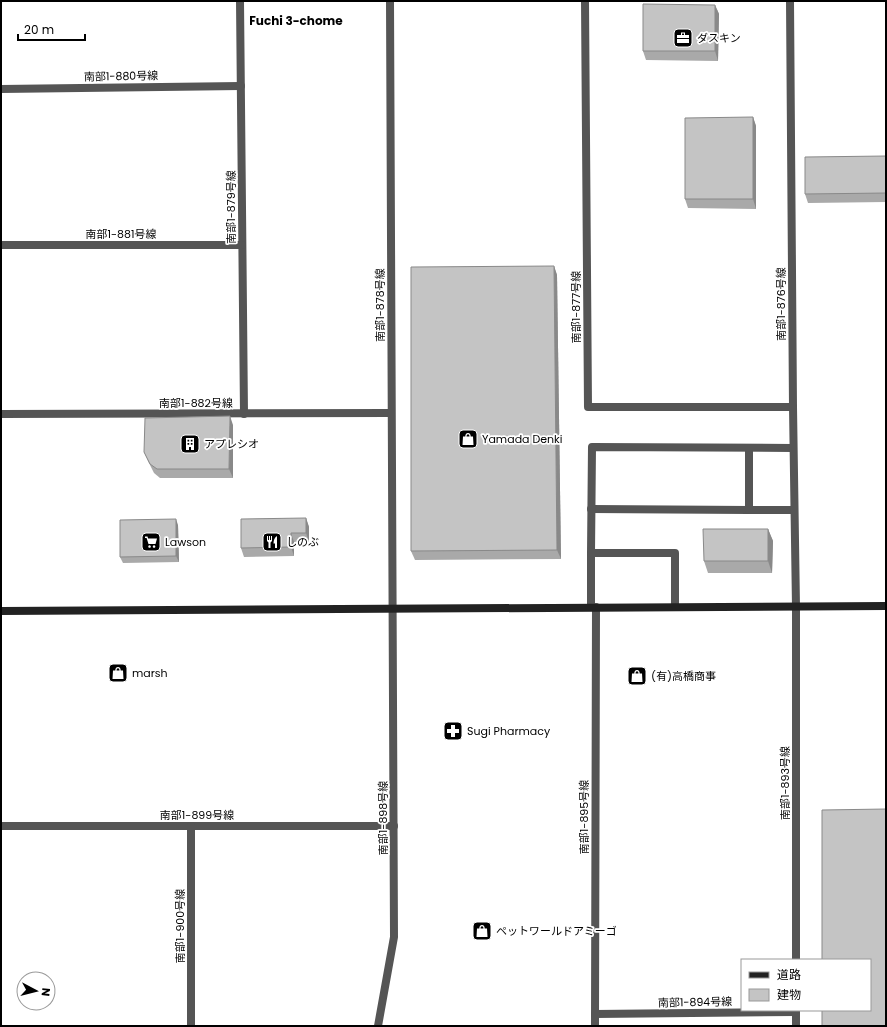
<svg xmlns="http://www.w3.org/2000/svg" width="887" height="1027" font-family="Poppins,'Noto Sans JP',sans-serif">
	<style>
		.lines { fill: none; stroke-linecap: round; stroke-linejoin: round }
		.lane { stroke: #555; stroke-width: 8 }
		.street { stroke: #555; stroke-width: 8 }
		.secondary { stroke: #222; stroke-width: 8 }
		.wall { fill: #a9a9a9 }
		.shaded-wall { fill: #898989 }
		.building { fill: #c4c4c4; stroke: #898989 }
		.labels { text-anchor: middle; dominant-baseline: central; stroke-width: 3.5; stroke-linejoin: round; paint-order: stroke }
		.poi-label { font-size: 11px; fill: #000; stroke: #fff; text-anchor: start }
		.street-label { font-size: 11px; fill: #000; stroke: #fff }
		.neighbourhood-label { font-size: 12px; font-weight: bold; fill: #000; stroke: #fff }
	</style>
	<rect width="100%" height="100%" fill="#fff"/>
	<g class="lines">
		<g class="lane">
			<path d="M 591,509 L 749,510 L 749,448"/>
			<path d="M 749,510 L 794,510"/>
			<path d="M 591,607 L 591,553"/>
			<path d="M 675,607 L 675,553 L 591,553 L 592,447 L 793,448"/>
		</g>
		<g class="street">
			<path d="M 240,1 L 244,414"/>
			<path d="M 585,1 L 588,407 L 793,407"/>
			<path d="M 790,1 L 793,407 L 796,607 L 796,960"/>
			<path d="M 1,89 L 241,86"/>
			<path d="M 1,245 L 242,245"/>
			<path d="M 1,414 L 391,413"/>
			<path d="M 1,826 L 394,826"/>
			<path d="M 191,826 L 191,1026"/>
			<path d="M 595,1014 L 796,1012"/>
			<path d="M 378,1026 L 394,937 L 390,1"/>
			<path d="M 595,1026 L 596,607"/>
			<path d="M 796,1026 L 796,1010"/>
		</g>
		<path class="secondary" d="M 1,611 L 886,606"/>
	</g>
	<g class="wall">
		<path d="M 715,5 L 719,14 L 718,61 L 646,60 L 643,51 Z"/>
		<path d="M 753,117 L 756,126 L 756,209 L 688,208 L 685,199 Z"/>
		<path d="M 886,156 L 886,202 L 808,203 L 805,194 Z"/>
		<path d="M 554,266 L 557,275 L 561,559 L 415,560 L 411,551 Z"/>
		<path d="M 233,425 L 233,478 L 160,478 L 154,473 L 148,461 L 144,452 Z"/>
		<path d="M 306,518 L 309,527 L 309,542 L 294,542 L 294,556 L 244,557 L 241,548 Z"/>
		<path d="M 178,525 L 179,562 L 123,563 L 120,557 Z"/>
		<path d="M 768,529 L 773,541 L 772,573 L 708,573 L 704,561 Z"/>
	</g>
	<g class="shaded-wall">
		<path d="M 715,5 L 719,14 L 718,61 L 715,51 Z"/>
		<path d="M 753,117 L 756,126 L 756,209 L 753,199 Z"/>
		<path d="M 554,266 L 557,275 L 561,559 L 557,550 Z"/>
		<path d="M 230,416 L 233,425 L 233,478 L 229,469 Z"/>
		<path d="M 306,518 L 309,527 L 309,542 L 306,533 Z"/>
		<path d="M 176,519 L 178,525 L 179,562 L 176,556 Z"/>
		<path d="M 768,529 L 773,541 L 772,573 L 768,561 Z"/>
		<path d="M 291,533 L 294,542 L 294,556 L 291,547 Z"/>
	</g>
	<g class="building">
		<path d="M 643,4 L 715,5 L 715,51 L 643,51 Z"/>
		<path d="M 753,117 L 753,199 L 685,199 L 685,118 Z"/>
		<path d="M 886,156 L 886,193 L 805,194 L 805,157 Z"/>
		<path d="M 554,266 L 557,550 L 411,551 L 411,267 Z"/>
		<path d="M 230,416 L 229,469 L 157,469 L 150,464 L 144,452 L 145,418 Z"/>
		<path d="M 306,518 L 306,533 L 291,533 L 291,547 L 241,548 L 241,519 Z"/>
		<path d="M 176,519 L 176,556 L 120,557 L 120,520 Z"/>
		<path d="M 703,529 L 768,529 L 768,561 L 704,561 Z"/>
		<path d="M 886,809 L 886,1026 L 822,1026 L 822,1010 L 870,1010 L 870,960 L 822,960 L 822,810 Z"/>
	</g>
	<defs>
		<g id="office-square" transform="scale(1)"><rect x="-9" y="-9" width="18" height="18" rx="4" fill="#000" stroke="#fff"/><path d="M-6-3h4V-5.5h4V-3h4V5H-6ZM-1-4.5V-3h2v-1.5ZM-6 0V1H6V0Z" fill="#fff"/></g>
		<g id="shop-square" transform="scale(1)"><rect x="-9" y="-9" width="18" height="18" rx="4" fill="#000" stroke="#fff"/><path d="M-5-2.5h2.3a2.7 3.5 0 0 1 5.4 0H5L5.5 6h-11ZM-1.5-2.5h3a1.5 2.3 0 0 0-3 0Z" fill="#fff"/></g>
		<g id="building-square" transform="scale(1)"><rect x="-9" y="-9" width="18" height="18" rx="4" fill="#000" stroke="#fff"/><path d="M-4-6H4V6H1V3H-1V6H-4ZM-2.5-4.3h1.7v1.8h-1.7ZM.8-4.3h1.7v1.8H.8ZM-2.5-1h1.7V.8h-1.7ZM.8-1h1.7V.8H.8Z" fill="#fff"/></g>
		<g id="supermarket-square" transform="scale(1)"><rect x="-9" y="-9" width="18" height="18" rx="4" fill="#000" stroke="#fff"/><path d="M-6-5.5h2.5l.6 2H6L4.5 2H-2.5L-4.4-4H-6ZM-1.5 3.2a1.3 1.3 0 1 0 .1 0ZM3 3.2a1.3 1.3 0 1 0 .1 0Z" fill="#fff"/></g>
		<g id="restaurant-square" transform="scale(1)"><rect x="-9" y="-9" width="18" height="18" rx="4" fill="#000" stroke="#fff"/><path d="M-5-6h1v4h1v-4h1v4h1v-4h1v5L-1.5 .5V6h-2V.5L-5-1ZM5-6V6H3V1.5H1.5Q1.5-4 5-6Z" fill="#fff"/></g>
		<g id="pharmacy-square" transform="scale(1)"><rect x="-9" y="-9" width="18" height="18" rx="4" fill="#000" stroke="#fff"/><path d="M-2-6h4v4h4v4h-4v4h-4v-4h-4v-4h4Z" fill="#fff"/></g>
	</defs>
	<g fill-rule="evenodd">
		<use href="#office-square" x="683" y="38"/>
		<use href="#shop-square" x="468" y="439"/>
		<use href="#building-square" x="190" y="444"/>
		<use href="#supermarket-square" x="151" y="542"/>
		<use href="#restaurant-square" x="272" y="542"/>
		<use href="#shop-square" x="118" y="673"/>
		<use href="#shop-square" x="637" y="676"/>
		<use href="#pharmacy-square" x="453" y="731"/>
		<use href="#shop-square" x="482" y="931"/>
	</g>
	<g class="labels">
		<g class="poi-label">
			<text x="697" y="38">ダスキン</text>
			<text x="482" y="439">Yamada Denki</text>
			<text x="204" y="444">アプレシオ</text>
			<text x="165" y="542">Lawson</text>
			<text x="286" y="542">しのぶ</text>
			<text x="132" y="673">marsh</text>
			<text x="651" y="676">(有)高橋商事</text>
			<text x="467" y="731">Sugi Pharmacy</text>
			<text x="496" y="931">ペットワールドアミーゴ</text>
		</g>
		<g class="street-label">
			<text transform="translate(121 76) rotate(-1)">南部1-880号線</text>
			<text transform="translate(231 207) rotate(-90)">南部1-879号線</text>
			<text x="121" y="234">南部1-881号線</text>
			<text transform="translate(781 304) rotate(-90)">南部1-876号線</text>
			<text transform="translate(380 305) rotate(-90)">南部1-878号線</text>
			<text transform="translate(576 307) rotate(-90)">南部1-877号線</text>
			<text x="196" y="403">南部1-882号線</text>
			<text transform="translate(785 783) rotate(-90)">南部1-893号線</text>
			<text x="197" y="815">南部1-899号線</text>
			<text transform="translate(584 817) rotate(-90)">南部1-895号線</text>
			<text transform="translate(383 818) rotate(-90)">南部1-898号線</text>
			<text transform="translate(180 926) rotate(-90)">南部1-900号線</text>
			<text transform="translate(695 1002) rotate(-1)">南部1-894号線</text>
		</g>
		<g class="neighbourhood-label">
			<text x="296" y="20">Fuchi 3-chome</text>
		</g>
	</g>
	<rect width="887" height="1027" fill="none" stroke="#000000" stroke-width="4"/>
	<rect x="741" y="959" width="130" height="52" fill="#ffffff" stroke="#999999"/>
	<rect x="749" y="972" width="20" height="6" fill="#222222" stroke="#999999"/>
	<text x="777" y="979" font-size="12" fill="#000000">道路</text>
	<rect x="749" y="989" width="20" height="12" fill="#c4c4c4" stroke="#999999"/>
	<text x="777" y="999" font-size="12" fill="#000000">建物</text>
	<g transform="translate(36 991) rotate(97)"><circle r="19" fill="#ffffff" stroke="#999999"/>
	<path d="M0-3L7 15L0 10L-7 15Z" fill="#000000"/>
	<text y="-6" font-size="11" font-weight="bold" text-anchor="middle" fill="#000000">N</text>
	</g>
	<path d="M18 34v6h67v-6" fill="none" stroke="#000000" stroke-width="2"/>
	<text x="24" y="34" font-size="12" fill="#000000" stroke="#ffffff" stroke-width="3" paint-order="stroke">20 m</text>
</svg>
